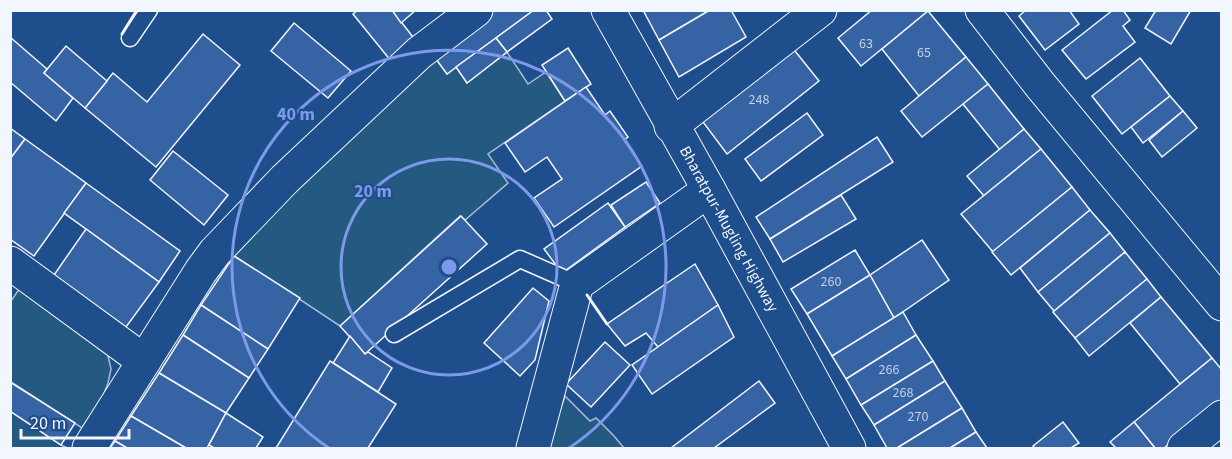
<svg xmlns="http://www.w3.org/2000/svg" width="1232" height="459" font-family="'Source Sans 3',sans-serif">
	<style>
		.green { fill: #245a82; stroke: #a8bbd7; stroke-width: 1.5 }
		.building { fill: #3563a3; stroke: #f2f6ff; stroke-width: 1.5 }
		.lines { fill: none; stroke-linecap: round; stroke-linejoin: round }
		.lane-casing { stroke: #f2f6ff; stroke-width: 19 }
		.street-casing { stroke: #f2f6ff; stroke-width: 35 }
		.secondary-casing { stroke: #f2f6ff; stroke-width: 35 }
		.lane { stroke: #1f4e8c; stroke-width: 16 }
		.street { stroke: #1f4e8c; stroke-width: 33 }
		.secondary { stroke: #1f4e8c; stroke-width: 33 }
		.wall { stroke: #f2f6ff; stroke-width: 3 }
		.ring { fill: none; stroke: #7d9aea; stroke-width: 3 }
		.labels { text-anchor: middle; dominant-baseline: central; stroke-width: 4.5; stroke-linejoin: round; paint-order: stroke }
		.number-label { font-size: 14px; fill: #c3d1e8 }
		.street-label { font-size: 16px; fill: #f2f6ff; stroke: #1f4e8c }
		.centre { fill: #7d9aea; stroke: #1f4e8c; stroke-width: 3 }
		.ring-label { font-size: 18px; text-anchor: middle; font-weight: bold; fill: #7d9aea; stroke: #1f4e8c; stroke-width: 4.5; stroke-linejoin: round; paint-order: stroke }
	</style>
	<rect width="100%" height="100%" fill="#1f4e8c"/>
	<g class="green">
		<path d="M 507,52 L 528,84 L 546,72 L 565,101 L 488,154 L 508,183 L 465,220 L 460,216 L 340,326 L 234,256 L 254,227 L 433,55 L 447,74 L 456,67 L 467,83 Z"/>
		<path d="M 22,285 L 98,339 L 108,356 L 111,369 L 108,383 L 103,396 L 82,428 L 11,382 L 11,301 Z"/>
		<path d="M 565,396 L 590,421 L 596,418 L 614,436 L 624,448 L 547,448 Z"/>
		<path d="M 10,411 L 61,445 L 68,448 L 11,448 Z"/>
	</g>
	<g class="building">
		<path d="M 358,10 L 392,10 L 416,41 L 391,61 L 353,14 Z"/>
		<path d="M 392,10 L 416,10 L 401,23 Z"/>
		<path d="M 494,10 L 534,10 L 447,74 L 433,55 Z"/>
		<path d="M 534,10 L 546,10 L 552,19 L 507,52 L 496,38 Z"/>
		<path d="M 643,10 L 710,10 L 659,40 Z"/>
		<path d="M 710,10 L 731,10 L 746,37 L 679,77 L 659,40 Z"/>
		<path d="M 872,10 L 928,11 L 861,66 L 838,38 Z"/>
		<path d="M 1026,10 L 1069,10 L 1079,24 L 1045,50 L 1019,16 Z"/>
		<path d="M 1113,10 L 1123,10 L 1130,20 L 1123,26 L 1135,42 L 1086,79 L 1062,50 Z"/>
		<path d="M 1156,10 L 1191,10 L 1171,44 L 1145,28 Z"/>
		<path d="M 928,11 L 966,57 L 919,96 L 882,49 Z"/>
		<path d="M 294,23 L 351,71 L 328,98 L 271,51 Z"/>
		<path d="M 203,34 L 240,65 L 156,167 L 85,108 L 113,73 L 147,102 Z"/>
		<path d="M 10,37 L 47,69 L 44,73 L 73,98 L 56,121 L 10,82 Z"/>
		<path d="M 496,38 L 507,52 L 467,83 L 456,67 Z"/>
		<path d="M 66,46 L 107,81 L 85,108 L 44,73 Z"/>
		<path d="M 791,46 L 819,81 L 727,154 L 700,118 Z"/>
		<path d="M 568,48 L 591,84 L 565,101 L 542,65 Z"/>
		<path d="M 966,57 L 988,84 L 922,137 L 901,111 Z"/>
		<path d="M 1140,58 L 1170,96 L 1122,134 L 1092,96 Z"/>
		<path d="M 988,84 L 1024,129 L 1000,150 L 963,104 Z"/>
		<path d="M 586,87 L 605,115 L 610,111 L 628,137 L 624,140 L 642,166 L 554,227 L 534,198 L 562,179 L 547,157 L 525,172 L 505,143 Z"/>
		<path d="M 1170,96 L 1183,111 L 1143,143 L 1131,127 Z"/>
		<path d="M 1183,111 L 1197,128 L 1162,157 L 1149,140 Z"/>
		<path d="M 807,113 L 823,135 L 761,181 L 745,159 Z"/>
		<path d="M 10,128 L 25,139 L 10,159 Z"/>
		<path d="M 1024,129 L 1041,149 L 984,196 L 967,176 Z"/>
		<path d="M 877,137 L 893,162 L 770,239 L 756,217 Z"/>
		<path d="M 25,139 L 86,183 L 34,256 L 10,239 L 10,159 Z"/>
		<path d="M 1041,149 L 1072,187 L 993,252 L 961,214 Z"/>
		<path d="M 173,151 L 228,195 L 204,225 L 150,180 Z"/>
		<path d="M 646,182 L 660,203 L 625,227 L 611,205 Z"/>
		<path d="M 86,183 L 180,251 L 159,282 L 64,213 Z"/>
		<path d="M 1072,187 L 1090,210 L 1011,275 L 992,252 Z"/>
		<path d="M 841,195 L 856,219 L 783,262 L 770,239 Z"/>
		<path d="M 608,203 L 625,227 L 562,273 L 544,249 Z"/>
		<path d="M 1090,210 L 1110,233 L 1038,292 L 1020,268 Z"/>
		<path d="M 461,216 L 487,244 L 365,354 L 340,326 Z"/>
		<path d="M 86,229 L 159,282 L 126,327 L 54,275 Z"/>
		<path d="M 1110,233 L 1125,252 L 1054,311 L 1038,292 Z"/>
		<path d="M 922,240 L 949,280 L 894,318 L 870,275 Z"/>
		<path d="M 855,250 L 870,275 L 807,314 L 791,289 Z"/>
		<path d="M 1125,252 L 1147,279 L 1075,338 L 1053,312 Z"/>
		<path d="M 234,256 L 300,298 L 268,349 L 201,305 Z"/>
		<path d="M 695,264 L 718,305 L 658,347 L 646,333 L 625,346 L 607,324 Z"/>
		<path d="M 870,275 L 894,318 L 832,356 L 807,314 Z"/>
		<path d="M 1147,279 L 1161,297 L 1089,356 L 1075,338 Z"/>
		<path d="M 533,288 L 549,301 L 535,360 L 520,376 L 484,343 Z"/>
		<path d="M 1161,297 L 1212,358 L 1180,384 L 1130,323 Z"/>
		<path d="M 201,305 L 268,349 L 249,378 L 183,335 Z"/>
		<path d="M 718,305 L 734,337 L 652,394 L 632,365 Z"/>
		<path d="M 903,312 L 916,335 L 846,379 L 832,356 Z"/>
		<path d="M 183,335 L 249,378 L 226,413 L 159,373 Z"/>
		<path d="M 916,335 L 933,361 L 861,405 L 846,379 Z"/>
		<path d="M 350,336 L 365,354 L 368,352 L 392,368 L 378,392 L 333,363 Z"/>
		<path d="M 605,342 L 630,365 L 591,407 L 566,384 Z"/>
		<path d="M 1212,358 L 1222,370 L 1222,401 L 1164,448 L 1155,448 L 1134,422 Z"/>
		<path d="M 330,361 L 396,404 L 368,448 L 276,448 Z"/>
		<path d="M 933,361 L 945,381 L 874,425 L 861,405 Z"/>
		<path d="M 159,373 L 226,413 L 207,448 L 186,448 L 131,416 Z"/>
		<path d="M 759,381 L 775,403 L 714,448 L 671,448 Z"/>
		<path d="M 945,381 L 962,408 L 897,448 L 887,448 L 874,425 Z"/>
		<path d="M 10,382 L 75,423 L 61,445 L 10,411 Z"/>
		<path d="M 962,408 L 976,432 L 950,448 L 897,448 Z"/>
		<path d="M 226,413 L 263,437 L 256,448 L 214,448 L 209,445 Z"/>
		<path d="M 131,416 L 186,448 L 127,448 L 115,441 Z"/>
		<path d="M 1063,422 L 1079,443 L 1071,448 L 1035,448 L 1033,446 Z"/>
		<path d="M 1134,422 L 1155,448 L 1116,448 L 1110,442 Z"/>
		<path d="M 976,432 L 987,448 L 950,448 Z"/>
		<path d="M 115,441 L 127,448 L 110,448 Z"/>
	</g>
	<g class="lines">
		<g class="lane-casing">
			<g id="lane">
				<path d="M 130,38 L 149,10"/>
				<path d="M 394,334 L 520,259 L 577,284"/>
			</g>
		</g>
		<g class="street-casing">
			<g id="street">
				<path d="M 982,10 L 1041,86 L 1222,304"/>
				<path d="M 671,126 L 820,10"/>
				<path d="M 10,263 L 144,361"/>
				<path d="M 89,448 L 201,271 L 215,252 L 285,179 L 419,53 L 476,10"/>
				<path d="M 533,448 L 577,284 L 709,190"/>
				<path d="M 1184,448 L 1222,417"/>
			</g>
		</g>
		<g class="secondary-casing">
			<path id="secondary" d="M 608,10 L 709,190 L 849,448"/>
		</g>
		<use href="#lane" class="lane"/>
		<use href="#street" class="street"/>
		<use href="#secondary" class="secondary"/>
		<g class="wall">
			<path d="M 122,34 L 137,10"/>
			<path d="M 587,295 L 607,324"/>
		</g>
	</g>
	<g class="ring">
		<circle cx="449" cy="267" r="108"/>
		<path d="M329 448A217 217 0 1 1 569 448"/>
	</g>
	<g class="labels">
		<g class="number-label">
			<text x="866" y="44">63</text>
			<text x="924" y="53">65</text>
			<text x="759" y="100">248</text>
			<text x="831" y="282">260</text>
			<text x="889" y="370">266</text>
			<text x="903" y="393">268</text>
			<text x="918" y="417">270</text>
		</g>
		<g class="street-label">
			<text transform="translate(729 229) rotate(61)">Bharatpur-Mugling Highway</text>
		</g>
	</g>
	<circle cx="449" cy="267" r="9" class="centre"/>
	<g class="ring-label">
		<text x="296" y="120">40 m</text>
		<text x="373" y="197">20 m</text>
	</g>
	<rect width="1232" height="459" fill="none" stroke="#f2f6ff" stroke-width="24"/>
	<path d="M21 429v9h108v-9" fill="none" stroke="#f2f6ff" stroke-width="3"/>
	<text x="30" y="429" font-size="18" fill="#f2f6ff" stroke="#1f4e8c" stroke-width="4.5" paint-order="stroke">20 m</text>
</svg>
